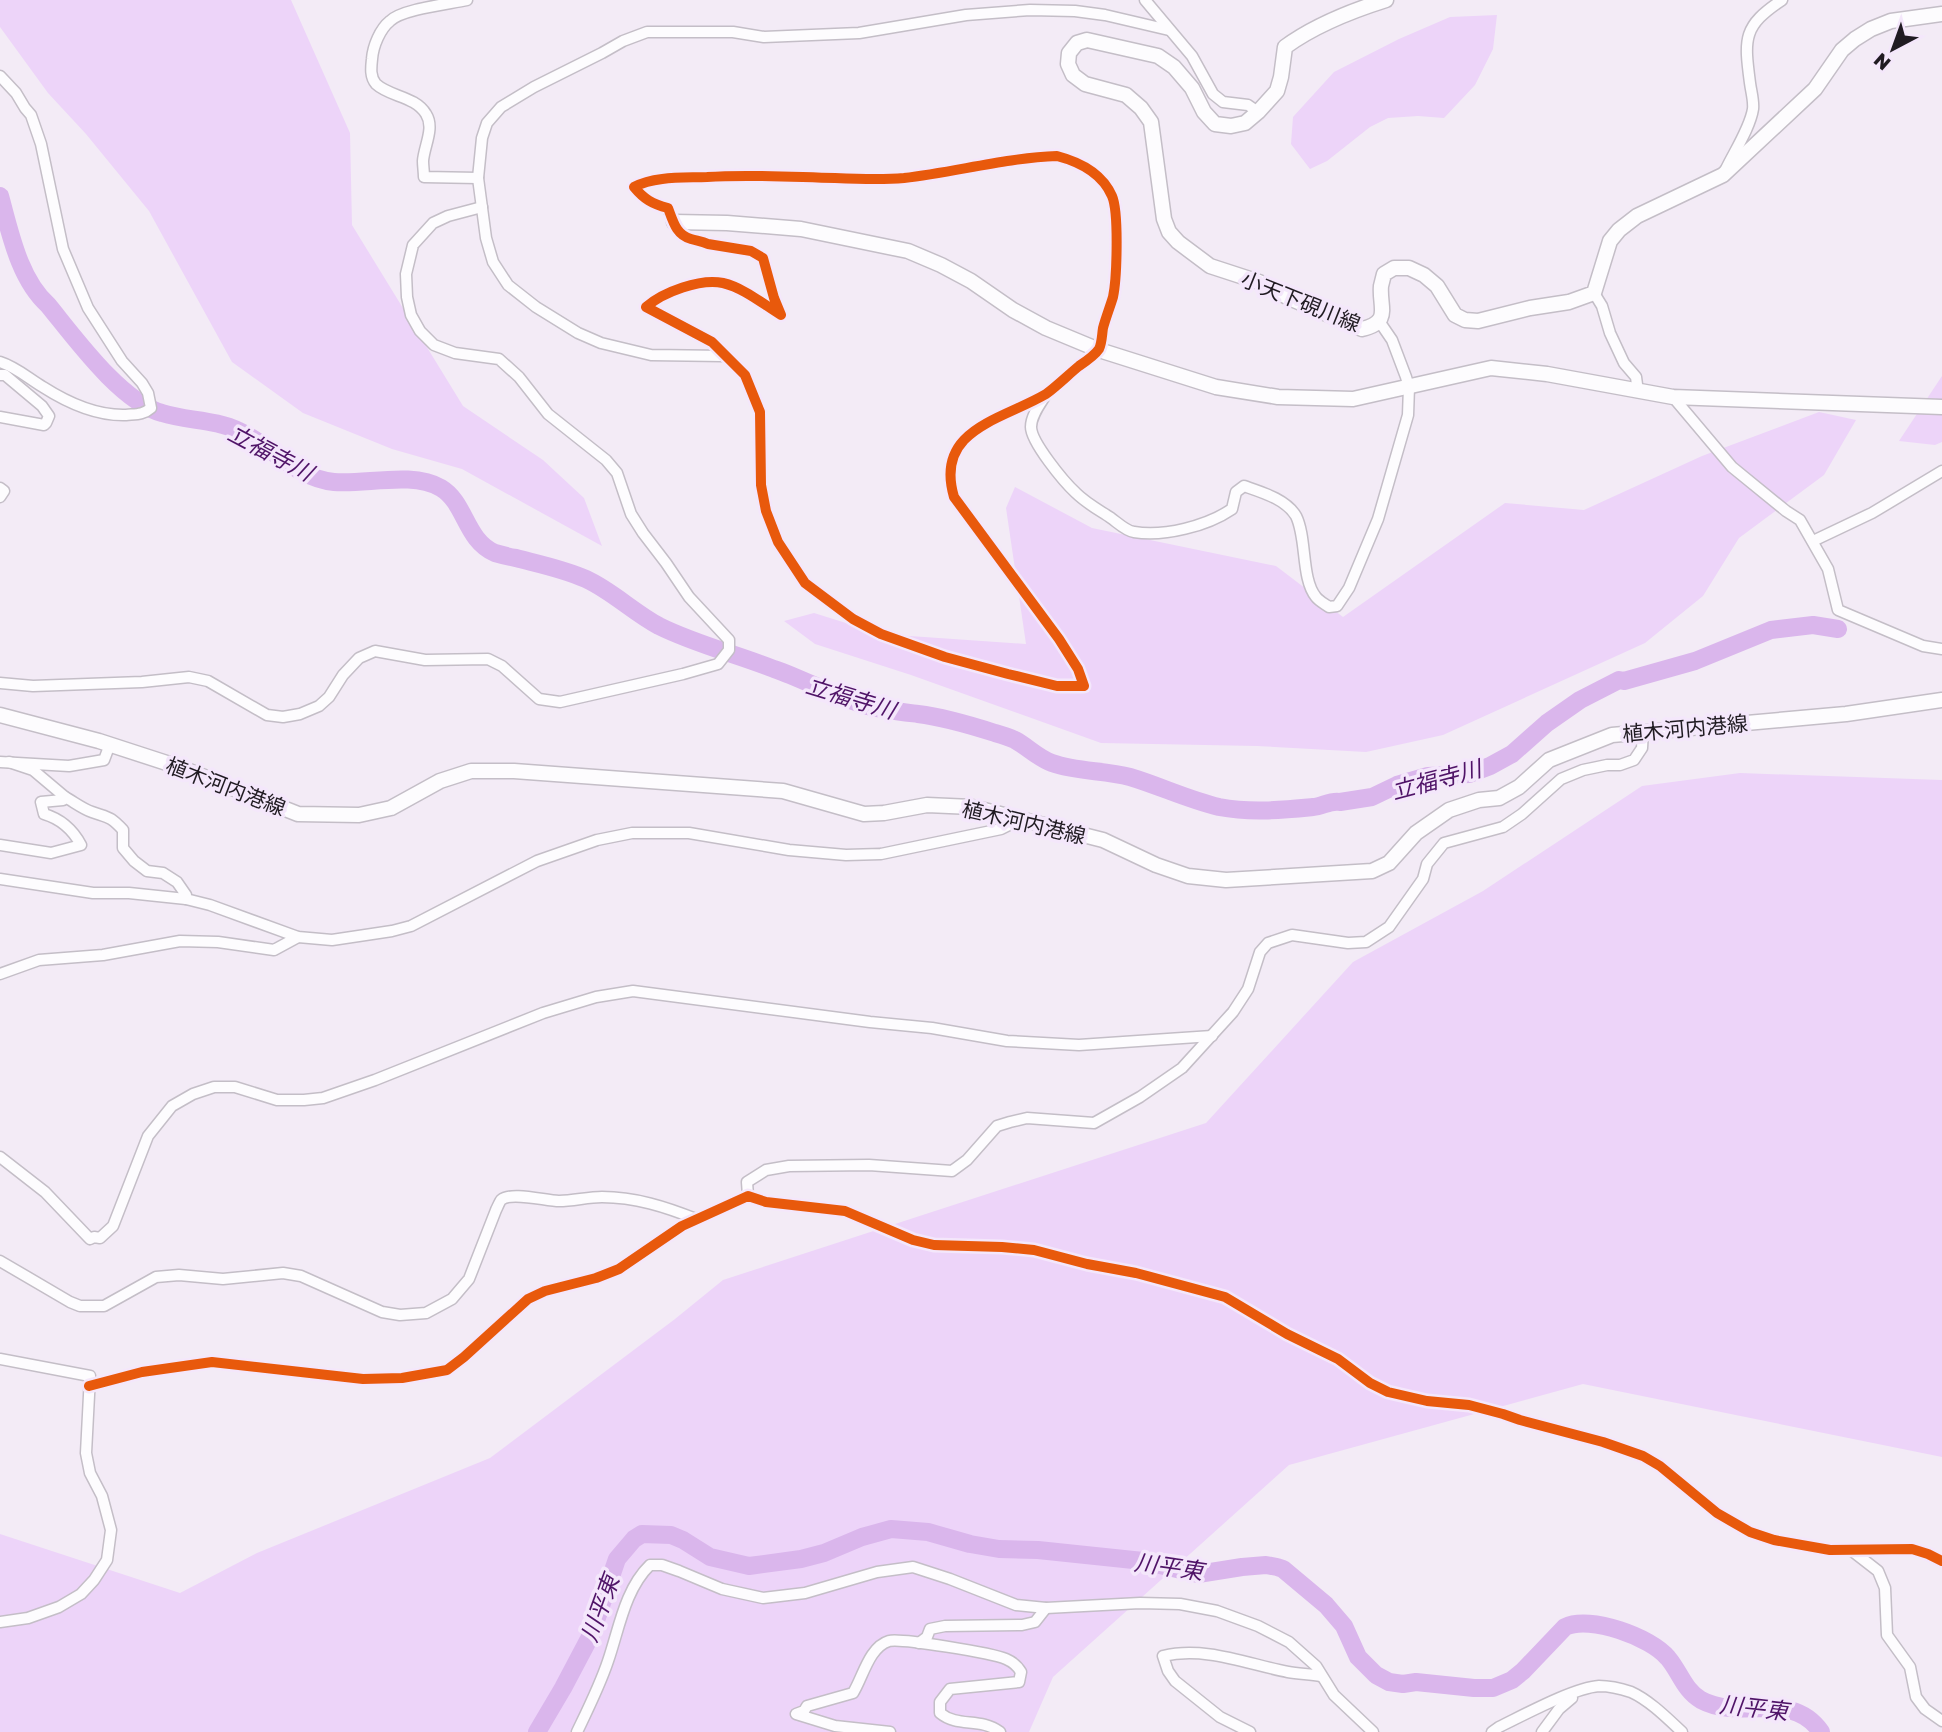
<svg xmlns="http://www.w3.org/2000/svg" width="1942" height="1732" font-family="'Golos Text','Noto Sans JP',sans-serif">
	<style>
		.green { fill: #edd4f9 }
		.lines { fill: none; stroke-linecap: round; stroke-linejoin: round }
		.river { stroke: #dab6ec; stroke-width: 18 }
		.street-casing { stroke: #c4bec7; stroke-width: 13 }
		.secondary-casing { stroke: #c4bec7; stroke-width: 17 }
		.street { stroke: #fdfcfe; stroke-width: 10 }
		.secondary { stroke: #fdfcfe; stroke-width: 14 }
		.cycleway-casing { stroke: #f4e7fb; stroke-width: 15 }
		.cycleway { stroke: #e8590c; stroke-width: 10 }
		.labels { text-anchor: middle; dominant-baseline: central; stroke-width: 7; stroke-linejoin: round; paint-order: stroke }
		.street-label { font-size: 21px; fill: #201b22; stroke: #f4e7fb }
		.water-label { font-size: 23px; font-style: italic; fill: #501468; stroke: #f4e7fb }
	</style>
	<rect width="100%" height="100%" fill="#f3ebf6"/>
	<g class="green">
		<path d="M 0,0 L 291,0 L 350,133 L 352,225 L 463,406 L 543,460 L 584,498 L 602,546 L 462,469 L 392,449 L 303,413 L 232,362 L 149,211 L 86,134 L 48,93 L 0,27 Z"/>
		<path d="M 1497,15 L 1493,49 L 1475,85 L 1444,118 L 1418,116 L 1388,118 L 1370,127 L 1327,161 L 1310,169 L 1291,144 L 1293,117 L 1334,72 L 1399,39 L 1450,17 Z"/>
		<path d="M 1942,376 L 1942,442 L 1935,445 L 1899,441 Z"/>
		<path d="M 1819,412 L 1856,420 L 1824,475 L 1739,538 L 1703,596 L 1645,643 L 1443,735 L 1366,752 L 1257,746 L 1101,743 L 911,675 L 815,644 L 784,621 L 814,613 L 881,634 L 1026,644 L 1006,508 L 1015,487 L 1092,528 L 1276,566 L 1343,617 L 1505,503 L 1584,510 L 1702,456 Z"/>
		<path d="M 1740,773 L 1942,780 L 1942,1457 L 1583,1384 L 1289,1465 L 1053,1677 L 1029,1732 L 0,1732 L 0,1534 L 180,1593 L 257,1553 L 490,1458 L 675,1319 L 723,1280 L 1206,1123 L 1353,962 L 1483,891 L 1642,786 Z"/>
	</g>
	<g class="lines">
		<g class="river">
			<path d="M 0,196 C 10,232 19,279 48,305 C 75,338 121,402 162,413 C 187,421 215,419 239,431 C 271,445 297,479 334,482 C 365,485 412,471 441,488 C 466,503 465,540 495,553 C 502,555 510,557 516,558 C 539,564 564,569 586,579 C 612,591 633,612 659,626 C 695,644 736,654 774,669 C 806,680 835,697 868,706 C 884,710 902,712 918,714 C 943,717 970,725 995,733 C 1002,735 1009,737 1015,740 C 1028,747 1038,758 1052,763 C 1077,772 1105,770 1130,777 C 1160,786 1189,800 1219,807 C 1251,813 1281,810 1313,807 C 1323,806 1331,800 1340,802 L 1372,797 L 1397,785 L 1428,776 L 1469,774 L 1490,766 L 1512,754 L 1547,723 L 1580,700 L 1619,680 L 1624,681 L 1695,661 L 1771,630 L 1813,625 L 1838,629"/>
			<path d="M 537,1732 L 563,1688 L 591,1635 L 617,1559 L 634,1539 L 642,1534 L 671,1535 L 683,1540 L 710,1557 L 749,1566 L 801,1559 L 824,1553 L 862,1537 L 891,1529 L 928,1532 L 970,1544 L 999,1549 L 1038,1550 L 1143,1561 L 1198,1574 L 1242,1567 L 1266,1565 L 1277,1567 L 1283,1569 L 1326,1605 L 1344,1626 L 1358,1657 L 1376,1675 L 1389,1682 L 1403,1684 L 1416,1682 L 1474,1688 L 1493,1688 L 1512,1680 L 1523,1671 L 1565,1627 C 1590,1615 1651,1637 1668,1658 C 1680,1672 1684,1690 1701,1700 C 1742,1722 1791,1689 1821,1732"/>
		</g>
		<g class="street-casing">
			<g id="street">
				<path d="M 467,0 C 449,4 402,9 390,21 C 380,29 373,46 372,59 C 371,68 370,77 376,84 C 390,97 415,96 426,114 C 435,128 424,146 423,161 C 423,166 424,172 424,177 L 478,178"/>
				<path d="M 1145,0 L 1192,56 L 1213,94 L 1223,102 L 1248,105 L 1258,112"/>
				<path d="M 0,76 L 16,93 L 25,108 L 31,115 L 41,144 L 63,249 L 88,308 L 122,361 L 142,383 L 148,393 L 151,408 C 143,415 136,414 126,415 C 96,416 68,403 43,387 C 28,378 16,367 0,362"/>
				<path d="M 1057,156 C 1080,162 1102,173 1112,196 C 1119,212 1117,278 1113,297 C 1110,307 1106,317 1103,328 C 1102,334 1102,343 1099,349 C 1095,355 1085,362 1079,366 C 1068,375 1057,386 1046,394 C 1002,420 934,429 954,497 L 1059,639 L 1078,669 L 1084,686 L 1057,686 L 1008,674 L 945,657 L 881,634 L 853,619 L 805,583 L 778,542 L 766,511 L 761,485 L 760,412 L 745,375 L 712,342 L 646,307 C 663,292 701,278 723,283 C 744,288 763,304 781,315 L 774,298 L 763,258 L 751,251 L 708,244 C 702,241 698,241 691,239 C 676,235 673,221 668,208 C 652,204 644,199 634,187 C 655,176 683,178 707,177 C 750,174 792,177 835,178 C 858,179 881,180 904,178 C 956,172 1005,158 1057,156 Z"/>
				<path d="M 1726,169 C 1734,152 1750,128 1753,109 C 1754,101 1751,91 1750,83 C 1744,38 1743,26 1782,0"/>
				<path d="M 1594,293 L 1602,306 L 1610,333 L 1624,363 L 1636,377 L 1638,392"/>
				<path d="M 724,356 L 651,355 L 601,343 L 578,333 L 536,307 L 508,285 L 493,262 L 486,238 L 478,178 L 482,138 L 487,123 L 501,107 L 534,87 L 602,53 L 623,41 L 647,32 L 733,32 L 764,37 L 859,33 L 966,15 L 1030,10 L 1075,11 L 1105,15 L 1169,30"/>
				<path d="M 0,375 L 5,375 L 42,406 L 49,416 L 46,423 L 44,425 L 0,417"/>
				<path d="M 1047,393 C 1041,403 1031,415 1031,427 C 1031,442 1064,482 1076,493 C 1086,503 1099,510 1111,518 C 1118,523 1126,531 1134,532 C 1164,537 1207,526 1232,509 L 1236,492 L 1244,486 C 1261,492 1286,499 1296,516 C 1307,538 1301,579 1316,597 C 1319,601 1325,604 1329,607 L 1337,606 L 1349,588 L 1378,519 L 1408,415 L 1409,387 L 1406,377 L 1392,340 L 1379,321"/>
				<path d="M 1673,397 L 1732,467 L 1786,511 L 1800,520 L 1828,569 L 1838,610 L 1923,646 L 1942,649"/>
				<path d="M 0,488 L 4,491 L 0,497"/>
				<path d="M 1813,541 L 1872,513 L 1942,471"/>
				<path d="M 0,683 L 33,686 L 142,682 L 189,677 L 208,681 L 267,715 L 283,717 L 300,714 L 319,706 L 329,697 L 343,675 L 359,658 L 375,651 L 425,660 L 488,659 L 502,666 L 539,699 L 560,702 L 683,674 L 718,664 L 729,650 L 729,640 L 689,597 L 666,563 L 643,533 L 631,514 L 617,473 L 606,460 L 548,414 L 519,377 L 499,359 L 455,353 L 434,345 L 420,331 L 411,315 L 407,297 L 406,274 L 413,245 L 433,223 L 448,216 L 482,207"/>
				<path d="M 0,762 L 69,766 L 104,760 L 110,744"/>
				<path d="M 65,797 C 74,802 83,809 92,812 C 109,818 110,816 123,830 L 123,848 L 134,861 L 147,871 L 163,873 L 177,882 L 186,895 L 186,899"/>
				<path d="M 0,845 L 51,853 L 81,845 C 73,830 61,819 44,814 L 41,802 L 63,800 L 65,797 L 33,770 L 9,762"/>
				<path d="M 0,879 L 93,893 L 129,893 L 186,899 L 210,905 L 298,937 L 332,940 L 392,931 L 411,926 L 537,861 L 597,840 L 632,833 L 689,833 L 789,850 L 846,855 L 881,854 L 1001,829 L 1021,819"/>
				<path d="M 0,974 L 39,960 L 103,955 L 180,941 L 218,942 L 274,950 L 298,937"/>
				<path d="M 0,1157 L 45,1192 L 90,1239 L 94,1237 L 100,1238 L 113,1226 L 148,1136 L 172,1106 L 193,1094 L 214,1087 L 235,1087 L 277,1100 L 304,1100 L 323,1098 L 375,1080 L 543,1013 L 596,997 L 633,991 L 870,1022 L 932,1028 L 1007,1041 L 1079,1045 L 1212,1036"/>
				<path d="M 748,1196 L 747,1182 L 766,1170 L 789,1166 L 869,1165 L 952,1171 L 967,1160 L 997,1126 L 1010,1122 L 1027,1118 L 1094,1123 L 1140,1097 L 1182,1068 L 1233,1012 L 1248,989 L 1260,952 L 1268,943 L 1292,935 L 1348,943 L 1366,942 L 1389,927 L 1423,879 L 1427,864 L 1444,843 L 1503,827 L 1522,814 L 1561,779 L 1583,770 L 1607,765 L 1620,765 L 1634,760 L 1642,748 L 1643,731"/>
				<path d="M 0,1261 L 70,1302 L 80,1306 L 104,1306 L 156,1277 L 179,1275 L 223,1279 L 283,1273 L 301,1276 L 382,1312 L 400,1315 L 426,1313 L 452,1299 L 469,1279 L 496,1210 C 497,1208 500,1201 501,1200 C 511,1191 546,1201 559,1201 C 573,1201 588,1197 602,1197 C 635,1197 666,1207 696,1219"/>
				<path d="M 0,1359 L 90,1376 L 86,1453 L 90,1473 L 102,1496 L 111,1530 L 107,1560 L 94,1580 L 81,1594 L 59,1607 L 28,1618 L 0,1622"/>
				<path d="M 89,1386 L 142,1372 L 212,1362 L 363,1379 L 402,1378 L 447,1370 L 464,1357 L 528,1299 L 545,1291 L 596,1278 L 619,1269 L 682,1226 L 748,1196 L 766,1202 L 845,1211 L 913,1240 L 934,1245 L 1002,1247 L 1034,1250 L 1087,1264 L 1136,1273 L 1225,1297 L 1287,1334 L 1338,1359 L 1370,1383 L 1388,1392 L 1427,1401 L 1469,1405 L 1503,1414 L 1520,1420 L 1603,1442 L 1643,1456 L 1660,1466 L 1717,1513 L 1750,1532 L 1774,1540 L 1830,1550 L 1912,1549 L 1928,1554 L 1942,1561"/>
				<path d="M 1851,1550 L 1878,1571 L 1885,1588 L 1887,1635 L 1910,1667 L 1916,1697 L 1925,1709 L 1942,1721"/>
				<path d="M 919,1643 L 927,1637 L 930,1629 L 945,1626 L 1022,1625 L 1035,1622 L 1046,1608"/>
				<path d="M 577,1732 C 588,1709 600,1685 608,1661 C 619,1629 625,1589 650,1565 L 662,1565 L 679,1571 L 722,1589 L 763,1598 L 805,1593 L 877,1572 L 913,1567 L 950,1579 L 1016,1605 L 1046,1608 L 1140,1603 L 1180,1604 L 1217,1611 L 1258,1626 L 1289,1642 L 1316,1666 L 1334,1695 L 1373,1732"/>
				<path d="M 890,1732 L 835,1726 L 796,1714 L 804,1711 L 807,1706 L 853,1693 C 863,1677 869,1647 889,1641 C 901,1638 992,1653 1006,1659 C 1013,1662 1017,1665 1021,1672 L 1019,1682 L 950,1689 L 940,1702 L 940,1713 C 958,1728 980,1717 1000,1732"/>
				<path d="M 1250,1732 L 1220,1717 L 1175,1681 L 1168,1671 L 1163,1656 C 1205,1646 1247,1664 1288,1672 C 1299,1674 1310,1674 1321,1676"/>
				<path d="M 1492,1732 L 1499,1727 C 1524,1715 1573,1688 1599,1686 C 1608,1686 1622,1689 1631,1692 C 1649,1700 1667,1718 1682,1732"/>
				<path d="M 1542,1732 L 1559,1709 L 1572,1698"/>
			</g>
		</g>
		<g class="secondary-casing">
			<g id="secondary">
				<path d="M 1386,0 C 1351,11 1315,25 1285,47 L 1281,77 L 1277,91 L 1258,112 L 1245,123 L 1231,126 L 1215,124 L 1204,112 L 1192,88 L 1174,67 L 1158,56 L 1087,40 L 1077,43 L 1069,53 L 1068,64 L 1073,75 L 1085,84 L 1126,95 L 1141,108 L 1151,122 L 1164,219 L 1169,232 L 1178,242 L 1210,266 L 1259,282 L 1289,298 L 1362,329 C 1392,322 1379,307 1381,286 C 1382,282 1383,278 1384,274 L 1394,268 L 1409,268 L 1424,275 L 1437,286 L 1455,315 L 1465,320 L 1478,321 L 1530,308 L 1569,302 L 1594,293 L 1610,241 L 1619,230 L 1637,216 L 1723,175 L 1815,89 L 1842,50 L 1855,39 L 1871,29 L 1891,21 L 1942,14"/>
				<path d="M 674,222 L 727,223 L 801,229 L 908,251 L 941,265 L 971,281 L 1013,310 L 1046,328 L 1099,350 L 1216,387 L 1278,397 L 1353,399 L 1491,368 L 1547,374 L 1673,397 L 1942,407"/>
				<path d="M 0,715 L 99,741 L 179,767 L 298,814 L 359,815 L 391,808 L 440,781 L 471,771 L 514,771 L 783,791 L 864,814 L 884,813 L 927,805 L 972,807 L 1103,840 L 1156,865 L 1188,876 L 1226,880 L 1372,871 L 1389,863 L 1416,833 L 1449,810 L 1479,800 L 1499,798 L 1519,787 L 1549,760 L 1612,735 L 1846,714 L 1942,700"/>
			</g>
		</g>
		<use href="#street" class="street"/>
		<use href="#secondary" class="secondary"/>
		<g class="cycleway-casing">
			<g id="cycleway">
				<path d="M 1057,156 C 1080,162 1102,173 1112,196 C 1119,212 1117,278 1113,297 C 1110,307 1106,317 1103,328 C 1102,334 1102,343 1099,349 C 1095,355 1085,362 1079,366 C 1068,375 1057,386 1046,394 C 1002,420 934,429 954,497 L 1059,639 L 1078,669 L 1084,686 L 1057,686 L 1008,674 L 945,657 L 881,634 L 853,619 L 805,583 L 778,542 L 766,511 L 761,485 L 760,412 L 745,375 L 712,342 L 646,307 C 663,292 701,278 723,283 C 744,288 763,304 781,315 L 774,298 L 763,258 L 751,251 L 708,244 C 702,241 698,241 691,239 C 676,235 673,221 668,208 C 652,204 644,199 634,187 C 655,176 683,178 707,177 C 750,174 792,177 835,178 C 858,179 881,180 904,178 C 956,172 1005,158 1057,156 Z"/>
				<path d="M 89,1386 L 142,1372 L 212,1362 L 363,1379 L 402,1378 L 447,1370 L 464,1357 L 528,1299 L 545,1291 L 596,1278 L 619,1269 L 682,1226 L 748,1196 L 766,1202 L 845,1211 L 913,1240 L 934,1245 L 1002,1247 L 1034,1250 L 1087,1264 L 1136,1273 L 1225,1297 L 1287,1334 L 1338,1359 L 1370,1383 L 1388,1392 L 1427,1401 L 1469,1405 L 1503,1414 L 1520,1420 L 1603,1442 L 1643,1456 L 1660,1466 L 1717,1513 L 1750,1532 L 1774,1540 L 1830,1550 L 1912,1549 L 1928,1554 L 1942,1561"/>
			</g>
		</g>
		<use href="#cycleway" class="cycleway"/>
	</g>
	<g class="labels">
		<g class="street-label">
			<text transform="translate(1301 301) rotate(22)">小天下硯川線</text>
			<text transform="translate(1685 728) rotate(-5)">植木河内港線</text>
			<text transform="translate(226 786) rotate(21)">植木河内港線</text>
			<text transform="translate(1024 822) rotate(13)">植木河内港線</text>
		</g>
		<g class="water-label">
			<text transform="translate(271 452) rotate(28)">立福寺川</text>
			<text transform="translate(851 697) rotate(17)">立福寺川</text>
			<text transform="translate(1436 779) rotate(-15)">立福寺川</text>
			<text transform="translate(1169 1566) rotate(8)">川平東</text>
			<text transform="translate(599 1608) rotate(-70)">川平東</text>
			<text transform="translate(1754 1707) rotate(6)">川平東</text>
		</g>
	</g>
	<g transform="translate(1893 49) rotate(221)" stroke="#f4e7fb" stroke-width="5" paint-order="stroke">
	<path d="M0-5L12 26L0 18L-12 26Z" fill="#201b22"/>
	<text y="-10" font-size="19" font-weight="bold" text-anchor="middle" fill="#201b22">N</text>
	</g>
</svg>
